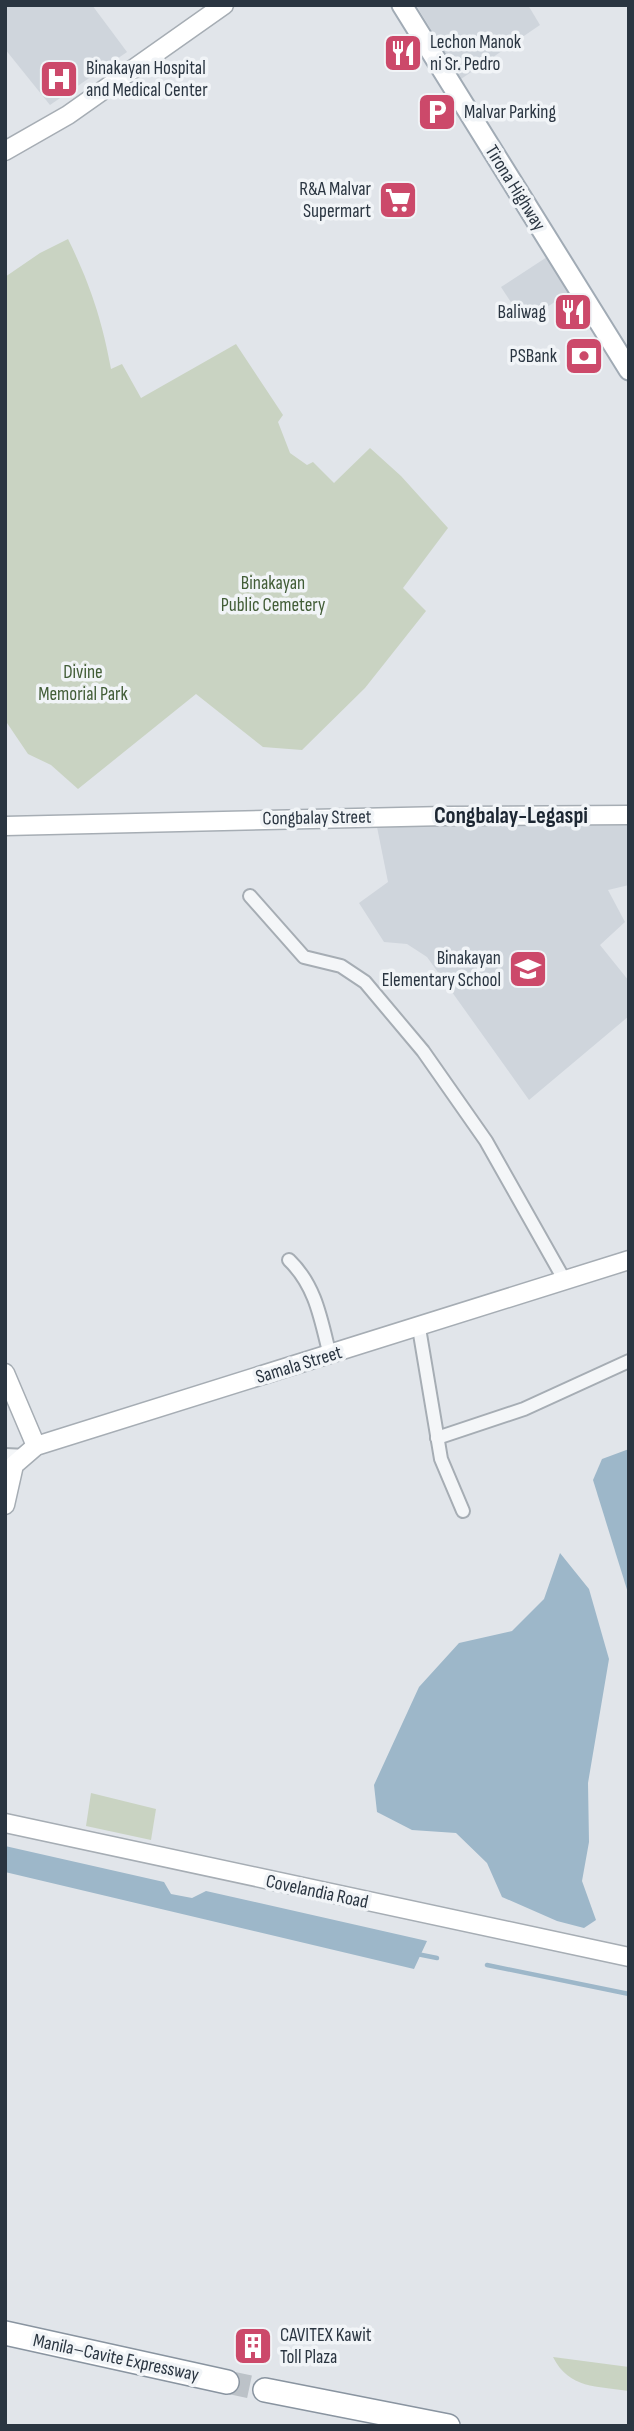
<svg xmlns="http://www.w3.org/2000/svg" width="634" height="2431" font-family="'Sofia Sans Condensed',sans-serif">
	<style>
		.built { fill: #cfd5dc }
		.green { fill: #c9d3c2 }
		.water { fill: #9db7c9 }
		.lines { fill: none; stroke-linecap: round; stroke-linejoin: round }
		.stream { stroke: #9db7c9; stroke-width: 4.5 }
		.highway-tunnel { stroke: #bcc2c8; stroke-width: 23; stroke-dasharray: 23 11; stroke-linecap: butt }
		.street-casing { stroke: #a6adb4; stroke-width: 16 }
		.secondary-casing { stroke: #a6adb4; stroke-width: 21 }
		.primary-casing { stroke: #a1abb5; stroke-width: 23 }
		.highway-casing { stroke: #8994a0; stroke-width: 26 }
		.street { stroke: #f4f6f8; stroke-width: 12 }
		.secondary { stroke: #fff; stroke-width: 18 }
		.primary { stroke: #fff; stroke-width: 19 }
		.highway { stroke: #fff; stroke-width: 23 }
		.labels { text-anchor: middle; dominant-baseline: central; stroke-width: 7; stroke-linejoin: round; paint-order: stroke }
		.poi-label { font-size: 19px; fill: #2a3541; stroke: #f1f4f7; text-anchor: start }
		.street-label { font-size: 19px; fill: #2a3541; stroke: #f1f4f7 }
		.park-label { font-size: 19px; fill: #425d37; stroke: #f1f4f7 }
		.quarter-label { font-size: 23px; font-weight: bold; fill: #1c2632; stroke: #f1f4f7 }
	</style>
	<rect width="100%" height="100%" fill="#e1e5ea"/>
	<g class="built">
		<path d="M 5,5 L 92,5 L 127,52 L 50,105 L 5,49 Z"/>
		<path d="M 416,5 L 528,5 L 540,25 L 461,79 Z"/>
		<path d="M 547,257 L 570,292 L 524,322 L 501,287 Z"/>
		<path d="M 629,819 L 629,885 L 608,890 L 625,922 L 600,945 L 629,981 L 629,1016 L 529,1100 L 427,957 L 407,944 L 384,942 L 359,903 L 388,882 L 377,827 Z"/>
	</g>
	<g class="green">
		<path d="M 68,239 C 90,284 102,320 111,369 L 122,364 L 141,398 L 236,344 L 283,415 L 278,422 L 290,453 L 307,465 L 313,462 L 334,483 L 370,448 L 401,476 L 448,528 L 403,588 L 426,611 L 365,688 L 302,750 L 263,747 L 196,694 L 78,789 L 51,765 L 28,754 L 5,720 L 5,277 L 40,253 Z"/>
		<path d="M 91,1793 L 156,1809 L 151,1840 L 86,1826 Z"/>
		<path d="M 553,2357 L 629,2367 L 629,2391 C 597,2386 569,2389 553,2357 Z"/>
	</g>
	<g class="water">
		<path d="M 629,1449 L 629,1596 L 593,1480 L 602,1459 Z"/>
		<path d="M 560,1553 L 589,1589 L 609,1659 L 588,1783 L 589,1842 L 582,1881 L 596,1920 L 584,1928 L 557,1921 L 502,1897 L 487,1863 L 456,1833 L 412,1830 L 377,1812 L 374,1785 L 419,1687 L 459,1643 L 512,1631 L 544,1599 Z"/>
		<path d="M 5,1846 L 164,1882 L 171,1894 L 192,1898 L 206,1891 L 427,1941 L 414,1969 L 5,1872 Z"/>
	</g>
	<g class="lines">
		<g class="stream">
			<path d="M 417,1954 L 437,1958"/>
			<path d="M 487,1965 L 629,1994"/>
		</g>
		<path class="highway-tunnel" d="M 227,2382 L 265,2390"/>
		<g class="street-casing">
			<g id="street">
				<path d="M 250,896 L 304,957 L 341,966 L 365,982 L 423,1051 L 486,1141 L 565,1281"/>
				<path d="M 289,1260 C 316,1286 321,1320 330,1356"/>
				<path d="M 419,1328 L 441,1459 L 463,1511"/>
				<path d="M 437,1438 L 524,1409 L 629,1361"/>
				<path d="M 5,1455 L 27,1456"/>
			</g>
		</g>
		<g class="secondary-casing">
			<g id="secondary">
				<path d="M 5,151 L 68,115 L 224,5"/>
				<path d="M 5,826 L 446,816 L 629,815"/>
				<path d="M 5,1373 L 36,1446"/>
				<path d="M 5,1505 L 14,1465 L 36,1446 L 629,1260"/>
				<path d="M 5,1823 L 629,1957"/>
			</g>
		</g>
		<g class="primary-casing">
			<path id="primary" d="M 402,5 L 629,370"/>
		</g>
		<g class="highway-casing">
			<g id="highway">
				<path d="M 5,2333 L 227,2382"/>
				<path d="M 265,2390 L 448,2426"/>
			</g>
		</g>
		<use href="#street" class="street"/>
		<use href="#secondary" class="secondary"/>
		<use href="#primary" class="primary"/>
		<use href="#highway" class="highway"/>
	</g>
	<defs>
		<g id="restaurant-square" transform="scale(2.0125)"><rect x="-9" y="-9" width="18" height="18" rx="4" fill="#cc496a" stroke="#f1f4f7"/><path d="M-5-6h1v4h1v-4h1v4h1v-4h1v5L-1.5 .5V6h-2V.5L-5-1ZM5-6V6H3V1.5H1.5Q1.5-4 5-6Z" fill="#fff"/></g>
		<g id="hospital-square" transform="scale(2.0125)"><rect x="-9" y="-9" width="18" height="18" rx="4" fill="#cc496a" stroke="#f1f4f7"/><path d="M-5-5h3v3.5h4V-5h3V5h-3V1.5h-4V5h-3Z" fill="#fff"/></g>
		<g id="parking-square" transform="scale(2.0125)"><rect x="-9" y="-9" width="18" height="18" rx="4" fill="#cc496a" stroke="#f1f4f7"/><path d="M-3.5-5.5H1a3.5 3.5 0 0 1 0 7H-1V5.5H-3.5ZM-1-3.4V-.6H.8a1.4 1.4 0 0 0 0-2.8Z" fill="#fff"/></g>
		<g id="supermarket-square" transform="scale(2.0125)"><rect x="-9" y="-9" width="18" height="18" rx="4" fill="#cc496a" stroke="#f1f4f7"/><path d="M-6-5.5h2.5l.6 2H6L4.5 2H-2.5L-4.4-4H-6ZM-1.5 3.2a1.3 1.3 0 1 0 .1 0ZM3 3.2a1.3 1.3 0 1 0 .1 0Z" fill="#fff"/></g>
		<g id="bank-square" transform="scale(2.0125)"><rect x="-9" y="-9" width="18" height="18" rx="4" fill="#cc496a" stroke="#f1f4f7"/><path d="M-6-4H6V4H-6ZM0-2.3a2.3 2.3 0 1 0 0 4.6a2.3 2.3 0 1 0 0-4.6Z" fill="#fff"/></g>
		<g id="school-square" transform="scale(2.0125)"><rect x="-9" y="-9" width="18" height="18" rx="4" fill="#cc496a" stroke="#f1f4f7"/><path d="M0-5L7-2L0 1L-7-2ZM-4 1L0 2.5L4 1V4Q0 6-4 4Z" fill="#fff"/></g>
		<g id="building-square" transform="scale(2.0125)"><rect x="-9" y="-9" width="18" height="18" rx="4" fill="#cc496a" stroke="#f1f4f7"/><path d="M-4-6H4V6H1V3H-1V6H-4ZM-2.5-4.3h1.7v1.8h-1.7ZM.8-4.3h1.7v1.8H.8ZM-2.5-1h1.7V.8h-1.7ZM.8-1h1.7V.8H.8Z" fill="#fff"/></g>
	</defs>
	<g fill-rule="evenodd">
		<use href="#restaurant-square" x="403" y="53"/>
		<use href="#hospital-square" x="59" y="79"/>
		<use href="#parking-square" x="437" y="112"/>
		<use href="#supermarket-square" x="398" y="200"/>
		<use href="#restaurant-square" x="573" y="312"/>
		<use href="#bank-square" x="584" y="356"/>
		<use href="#school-square" x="528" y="969"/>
		<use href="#building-square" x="253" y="2346"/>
	</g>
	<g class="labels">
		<g class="poi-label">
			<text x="430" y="42">Lechon Manok<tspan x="430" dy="22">ni Sr. Pedro</tspan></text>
			<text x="86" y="68">Binakayan Hospital<tspan x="86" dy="22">and Medical Center</tspan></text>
			<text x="464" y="112">Malvar Parking</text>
			<text x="371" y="189" text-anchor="end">R&amp;A Malvar<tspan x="371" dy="22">Supermart</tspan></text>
			<text x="546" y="312" text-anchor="end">Baliwag</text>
			<text x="557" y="356" text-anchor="end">PSBank</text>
			<text x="501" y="958" text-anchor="end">Binakayan<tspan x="501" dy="22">Elementary School</tspan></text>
			<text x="280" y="2335">CAVITEX Kawit<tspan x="280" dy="22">Toll Plaza</tspan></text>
		</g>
		<g class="street-label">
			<text transform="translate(515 188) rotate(58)">Tirona Highway</text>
			<text transform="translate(317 818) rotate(-1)">Congbalay Street</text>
			<text transform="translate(299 1365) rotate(-17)">Samala Street</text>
			<text transform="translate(317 1892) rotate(12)">Covelandia Road</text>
			<text transform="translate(116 2358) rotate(12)">Manila–Cavite Expressway</text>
		</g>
		<g class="park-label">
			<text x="273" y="583">Binakayan<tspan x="273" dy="22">Public Cemetery</tspan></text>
			<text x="83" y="672">Divine<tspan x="83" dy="22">Memorial Park</tspan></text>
		</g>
		<g class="quarter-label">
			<text x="511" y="816">Congbalay-Legaspi</text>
		</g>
	</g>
	<rect width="634" height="2431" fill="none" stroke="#2a3541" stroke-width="14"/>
</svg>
